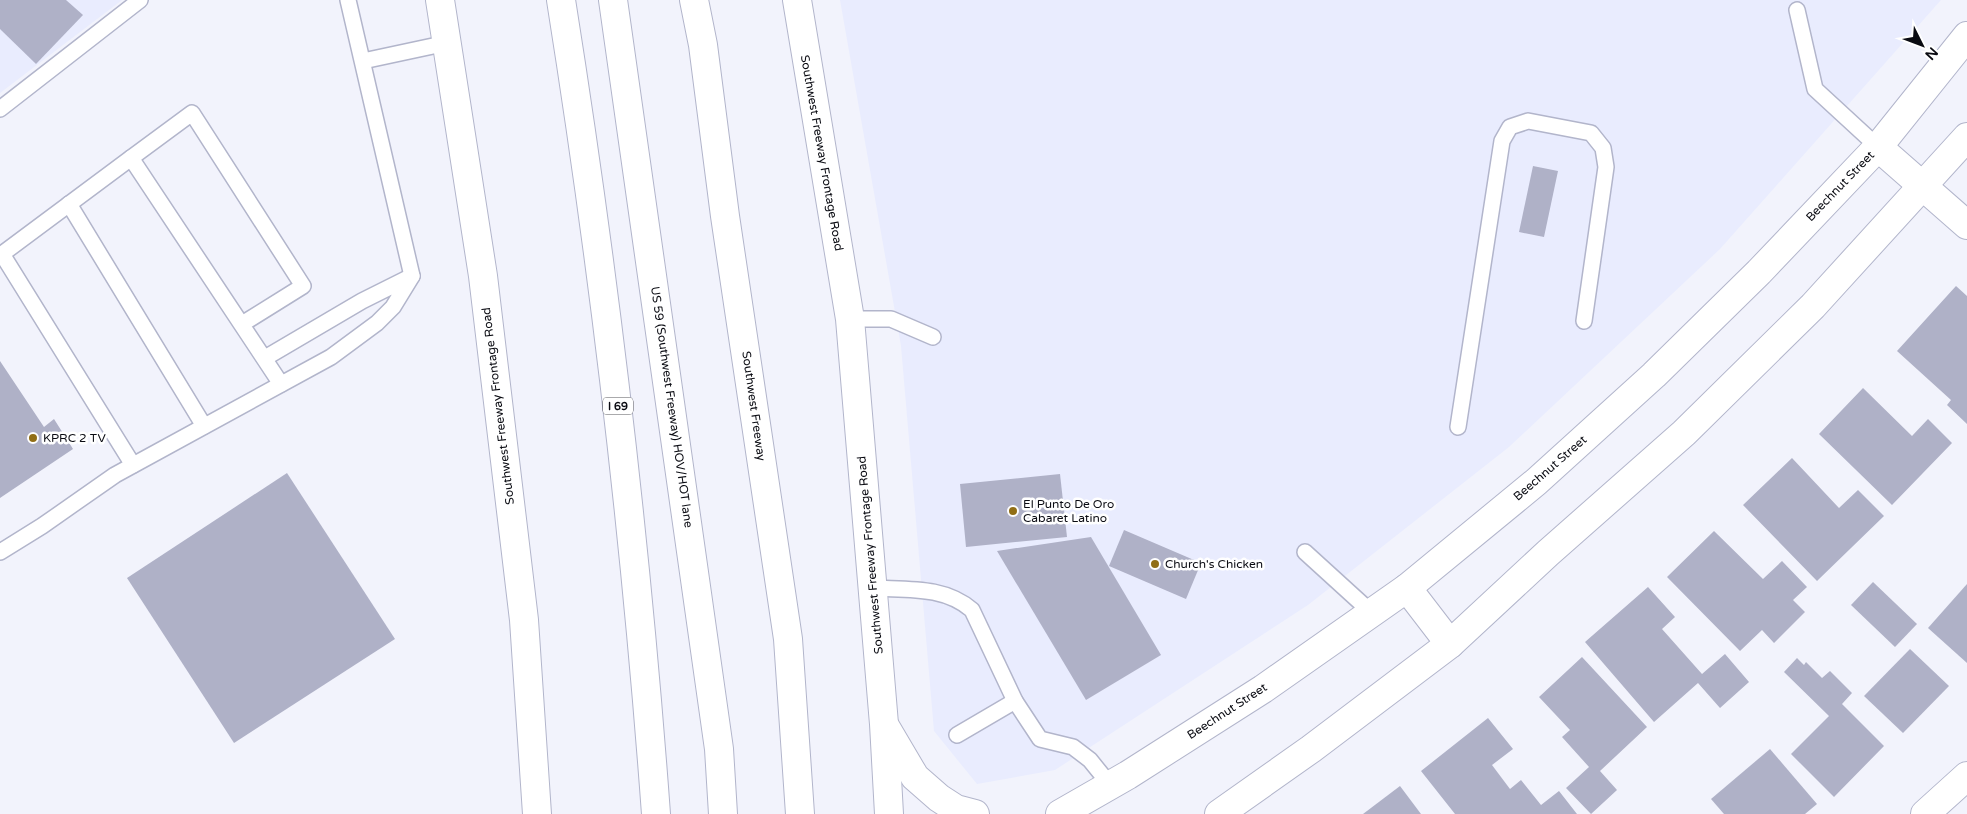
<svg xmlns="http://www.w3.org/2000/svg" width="1967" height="814" font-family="'Varela Round',sans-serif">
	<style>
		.built { fill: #e9ecfe }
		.building { fill: #afb1c7 }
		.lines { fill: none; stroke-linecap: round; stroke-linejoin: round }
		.service-casing { stroke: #b2b5cb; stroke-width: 18 }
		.minor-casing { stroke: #b2b5cb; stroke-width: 30 }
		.tertiary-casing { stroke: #b2b5cb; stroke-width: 30 }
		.secondary-casing { stroke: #b2b5cb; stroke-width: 30 }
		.motorway-casing { stroke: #b2b5cb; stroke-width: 30 }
		.service { stroke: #fff; stroke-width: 15 }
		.minor { stroke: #fff; stroke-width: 28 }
		.tertiary { stroke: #fff; stroke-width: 28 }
		.secondary { stroke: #fff; stroke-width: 28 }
		.motorway { stroke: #fff; stroke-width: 28 }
		.poi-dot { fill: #916e15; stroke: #fff; stroke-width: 2 }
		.labels { text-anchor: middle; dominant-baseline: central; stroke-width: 5; stroke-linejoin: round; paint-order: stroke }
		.shield { fill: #fff; stroke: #545459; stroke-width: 1 }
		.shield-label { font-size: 11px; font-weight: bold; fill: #0a0b12 }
		.street-label { font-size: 12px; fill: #0a0b12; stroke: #fff }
		.poi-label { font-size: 12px; fill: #0a0b12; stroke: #fff; text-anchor: start }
	</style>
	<rect width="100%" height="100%" fill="#f2f3fc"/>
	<g class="built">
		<path d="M 0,0 L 122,0 L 0,93 Z"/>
		<path d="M 840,0 L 1941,0 L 1720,249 L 1509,447 L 1308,605 L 1055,770 L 977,784 L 934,731 L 901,346 Z"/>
	</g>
	<g class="building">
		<path d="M 0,0 L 66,0 L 83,15 L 36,64 L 0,29 Z"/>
		<path d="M 1533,166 L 1558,171 L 1544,237 L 1519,232 Z"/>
		<path d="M 1956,286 L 1967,296 L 1967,424 L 1947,405 L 1951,400 L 1897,351 Z"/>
		<path d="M 0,361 L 44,427 L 54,419 L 73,449 L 0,498 Z"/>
		<path d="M 1863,388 L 1912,436 L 1928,419 L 1952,443 L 1892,505 L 1819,434 Z"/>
		<path d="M 1792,458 L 1839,508 L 1858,490 L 1884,516 L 1817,581 L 1743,505 Z"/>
		<path d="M 287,473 L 395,639 L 234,743 L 127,578 Z"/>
		<path d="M 1060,474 L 1067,537 L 966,547 L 960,484 Z"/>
		<path d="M 1124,530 L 1201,563 L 1186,599 L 1109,566 Z"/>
		<path d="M 1714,531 L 1763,579 L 1782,561 L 1807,587 L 1793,600 L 1805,612 L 1774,643 L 1762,630 L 1740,651 L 1667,577 Z"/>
		<path d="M 1091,537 L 1161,655 L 1086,700 L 997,551 Z"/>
		<path d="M 1873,582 L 1917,624 L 1895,647 L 1851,605 Z"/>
		<path d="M 1967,584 L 1967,663 L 1928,628 Z"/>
		<path d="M 1648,587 L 1675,617 L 1662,629 L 1702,674 L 1725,654 L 1749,682 L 1720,708 L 1698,683 L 1654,722 L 1585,642 Z"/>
		<path d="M 1910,649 L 1949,686 L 1903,733 L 1864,696 Z"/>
		<path d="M 1582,657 L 1647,727 L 1600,771 L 1617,790 L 1591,814 L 1566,788 L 1589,767 L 1562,737 L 1570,730 L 1539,697 Z"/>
		<path d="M 1797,658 L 1804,665 L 1806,662 L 1822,678 L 1830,671 L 1852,693 L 1842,704 L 1884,746 L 1834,797 L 1791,754 L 1829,716 L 1784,672 Z"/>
		<path d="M 1488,718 L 1513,749 L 1492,765 L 1510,789 L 1521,780 L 1541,805 L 1559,791 L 1577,814 L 1455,814 L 1421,771 Z"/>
		<path d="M 1770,749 L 1817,804 L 1805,814 L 1724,814 L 1711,799 Z"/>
		<path d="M 1400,786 L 1421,814 L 1363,814 Z"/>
	</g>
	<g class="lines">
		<g class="service-casing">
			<g id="service">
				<path d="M 348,0 L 412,276"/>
				<path d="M 1797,10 L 1815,89 L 1878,147"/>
				<path d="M 363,61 L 447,43"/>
				<path d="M 0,109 L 140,0"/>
				<path d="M 131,158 L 2,254 L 133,465"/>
				<path d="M 69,204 L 204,426"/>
				<path d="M 850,319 L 891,319 L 933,337"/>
				<path d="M 242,324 L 303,286 L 192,113 L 131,158 L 281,384"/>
				<path d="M 1458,427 L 1502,141 L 1510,127 L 1528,121 L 1591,133 L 1603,148 L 1606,167 L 1584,321"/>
				<path d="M 0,552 L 42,526 L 115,475 L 331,357 L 377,323 L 393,307 L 412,276 L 362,301 L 265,358"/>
				<path d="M 1305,552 L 1372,613"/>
				<path d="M 873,588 C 908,590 944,586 972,610 L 1015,701 L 1040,739 L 1073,747 L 1090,760 L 1111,786"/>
				<path d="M 957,735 L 1015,701"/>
			</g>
		</g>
		<g class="minor-casing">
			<path id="minor" d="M 1925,814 L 1967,776"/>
		</g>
		<g class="tertiary-casing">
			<path id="tertiary" d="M 1878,147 L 1967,225"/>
		</g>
		<g class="secondary-casing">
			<g id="secondary">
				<path d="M 440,0 L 483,276 L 524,620 L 537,814"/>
				<path d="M 797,0 L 850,319 L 884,724 L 889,814"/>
				<path d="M 1407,588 L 1450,644"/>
				<path d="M 886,728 L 915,777 L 939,798 L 956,809 L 975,814"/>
				<path d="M 1060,814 L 1128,775 L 1263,689 L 1407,588 L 1536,482 L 1654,375 L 1759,272 L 1878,147 L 1967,36"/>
				<path d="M 1219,814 L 1311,749 L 1450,644 L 1548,553 L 1684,433 L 1813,306 L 1967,137"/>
			</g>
		</g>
		<g class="motorway-casing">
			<g id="motorway">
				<path d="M 561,0 C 604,270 636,541 656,814"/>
				<path d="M 613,0 L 719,749 L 723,814"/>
				<path d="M 694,0 L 703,45 L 725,216 L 788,639 L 800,814"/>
			</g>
		</g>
		<use href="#service" class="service"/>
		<use href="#minor" class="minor"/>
		<use href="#tertiary" class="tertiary"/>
		<use href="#secondary" class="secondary"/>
		<use href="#motorway" class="motorway"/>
	</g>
	<g class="poi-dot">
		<circle cx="33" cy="438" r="5"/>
		<circle cx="1013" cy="511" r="5"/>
		<circle cx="1155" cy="564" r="5"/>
	</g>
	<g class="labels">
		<rect class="shield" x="603" y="397.5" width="30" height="17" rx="4"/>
		<g class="shield-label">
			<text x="618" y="406">I 69</text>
		</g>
		<g class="street-label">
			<text transform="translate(822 153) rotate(80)">Southwest Freeway Frontage Road</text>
			<text transform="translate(1840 186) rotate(-46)">Beechnut Street</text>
			<text transform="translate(498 406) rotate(-97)">Southwest Freeway Frontage Road</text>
			<text transform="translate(754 406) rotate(82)">Southwest Freeway</text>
			<text transform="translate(672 407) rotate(82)">US 59 (Southwest Freeway) HOV/HOT lane</text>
			<text transform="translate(1550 468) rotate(-41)">Beechnut Street</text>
			<text transform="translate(870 555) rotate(-95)">Southwest Freeway Frontage Road</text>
			<text transform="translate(1227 711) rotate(-33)">Beechnut Street</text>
		</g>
		<g class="poi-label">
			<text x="43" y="438">KPRC 2 TV</text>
			<text x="1023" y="504">El Punto De Oro<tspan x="1023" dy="14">Cabaret Latino</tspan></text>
			<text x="1165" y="564">Church's Chicken</text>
		</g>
	</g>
	<g transform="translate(1922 45) rotate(132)" stroke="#ffffff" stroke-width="4" paint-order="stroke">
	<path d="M0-4L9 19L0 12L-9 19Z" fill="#0a0b12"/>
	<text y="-8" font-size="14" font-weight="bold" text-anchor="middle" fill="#0a0b12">N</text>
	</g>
</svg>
